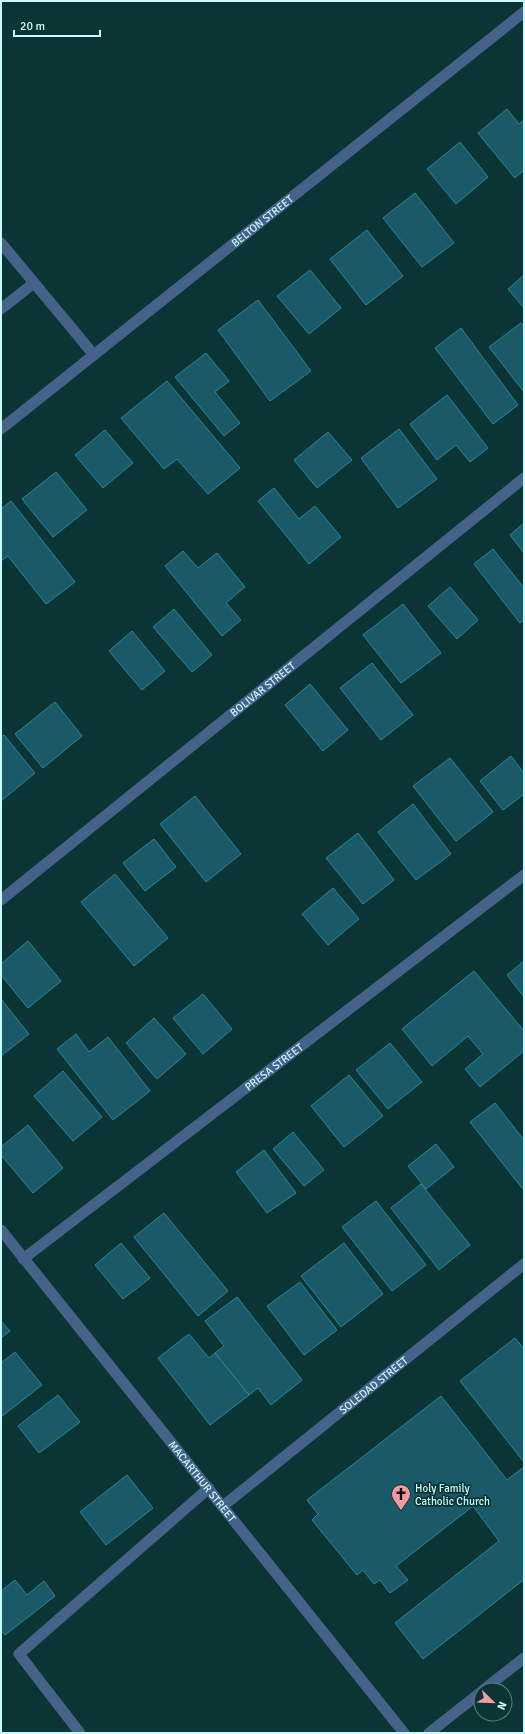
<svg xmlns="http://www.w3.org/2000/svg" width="525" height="1734" font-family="Signika,sans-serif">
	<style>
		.building { fill: #1a5967; stroke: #2c869a }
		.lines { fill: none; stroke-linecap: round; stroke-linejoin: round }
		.service { stroke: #466289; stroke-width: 11 }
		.minor { stroke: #466289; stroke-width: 11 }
		.labels { text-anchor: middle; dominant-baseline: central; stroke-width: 3.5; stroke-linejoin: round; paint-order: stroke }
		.street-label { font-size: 11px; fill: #c6fcfc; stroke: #0b3435 }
		.poi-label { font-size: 11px; fill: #c6fcfc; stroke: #0b3435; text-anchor: start }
	</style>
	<rect width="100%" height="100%" fill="#0b3435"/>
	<g class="building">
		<path d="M 507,109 L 519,124 L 524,120 L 524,170 L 515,178 L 478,133 Z"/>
		<path d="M 460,142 L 488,177 L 456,204 L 427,169 Z"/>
		<path d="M 415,193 L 454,243 L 422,267 L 383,218 Z"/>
		<path d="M 367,230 L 403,276 L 366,305 L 330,259 Z"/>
		<path d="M 310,270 L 341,308 L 309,334 L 277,296 Z"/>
		<path d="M 524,275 L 524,308 L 508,289 Z"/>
		<path d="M 258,300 L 311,371 L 270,401 L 218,330 Z"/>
		<path d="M 521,323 L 524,326 L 524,392 L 489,347 Z"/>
		<path d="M 461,328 L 518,405 L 493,424 L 435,348 Z"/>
		<path d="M 206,353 L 229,381 L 215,392 L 240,423 L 224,436 L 175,377 Z"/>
		<path d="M 167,381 L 240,468 L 208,494 L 177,459 L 164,469 L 121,418 Z"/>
		<path d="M 447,395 L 488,448 L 470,462 L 456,445 L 437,460 L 410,424 Z"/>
		<path d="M 399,429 L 437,479 L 398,508 L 361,458 Z"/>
		<path d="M 105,430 L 133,463 L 103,488 L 75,455 Z"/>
		<path d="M 328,432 L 352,460 L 317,488 L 294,460 Z"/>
		<path d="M 56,472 L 87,510 L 53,537 L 22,499 Z"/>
		<path d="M 274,488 L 299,519 L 315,506 L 341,537 L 309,564 L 258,501 Z"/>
		<path d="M 11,501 L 75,582 L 46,604 L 8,556 L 1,561 L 1,509 Z"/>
		<path d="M 524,523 L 524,553 L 510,535 Z"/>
		<path d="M 493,549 L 524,588 L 524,620 L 520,623 L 474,564 Z"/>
		<path d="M 183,551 L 198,568 L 217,553 L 245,587 L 226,603 L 241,620 L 222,636 L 165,566 Z"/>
		<path d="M 450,587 L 478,620 L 457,639 L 428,606 Z"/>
		<path d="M 403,604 L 441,653 L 401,683 L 363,635 Z"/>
		<path d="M 174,609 L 212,655 L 192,672 L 153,627 Z"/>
		<path d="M 132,631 L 165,671 L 142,690 L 109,651 Z"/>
		<path d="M 372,663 L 413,715 L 381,740 L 340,688 Z"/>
		<path d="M 310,684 L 348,730 L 323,751 L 285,705 Z"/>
		<path d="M 55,702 L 82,736 L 43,768 L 15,734 Z"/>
		<path d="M 4,735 L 35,773 L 1,801 L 1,737 Z"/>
		<path d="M 511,756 L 524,773 L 524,794 L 503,810 L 480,781 Z"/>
		<path d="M 450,758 L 493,812 L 456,841 L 413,786 Z"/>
		<path d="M 195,796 L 241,854 L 206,882 L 160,824 Z"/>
		<path d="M 413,804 L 451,854 L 416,880 L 378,832 Z"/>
		<path d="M 358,833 L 394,880 L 363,904 L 326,858 Z"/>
		<path d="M 154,839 L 176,867 L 145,891 L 123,863 Z"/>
		<path d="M 115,874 L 168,938 L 134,966 L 81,902 Z"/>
		<path d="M 333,888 L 359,919 L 328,945 L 302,914 Z"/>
		<path d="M 28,941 L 61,981 L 28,1008 L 1,975 L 1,964 Z"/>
		<path d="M 524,961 L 524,997 L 507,975 Z"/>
		<path d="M 474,971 L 524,1031 L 524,1051 L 480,1087 L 465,1069 L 483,1054 L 468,1036 L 432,1066 L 402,1029 Z"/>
		<path d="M 203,994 L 232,1029 L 203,1054 L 173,1018 Z"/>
		<path d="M 1,999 L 29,1034 L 1,1056 Z"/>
		<path d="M 154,1018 L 186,1054 L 157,1079 L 126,1043 Z"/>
		<path d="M 76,1034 L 89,1052 L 108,1037 L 150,1091 L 113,1120 L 57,1049 Z"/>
		<path d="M 390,1043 L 422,1082 L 388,1109 L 356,1070 Z"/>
		<path d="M 63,1071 L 102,1117 L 73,1141 L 34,1096 Z"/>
		<path d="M 349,1075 L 383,1116 L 344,1147 L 311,1106 Z"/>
		<path d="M 495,1103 L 524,1140 L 524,1187 L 522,1188 L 470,1122 Z"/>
		<path d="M 28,1125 L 63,1168 L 33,1193 L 1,1155 L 1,1147 Z"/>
		<path d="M 293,1132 L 324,1170 L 304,1186 L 273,1149 Z"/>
		<path d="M 436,1144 L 454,1167 L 426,1189 L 408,1166 Z"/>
		<path d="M 264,1150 L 296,1193 L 267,1213 L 236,1172 Z"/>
		<path d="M 421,1184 L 470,1245 L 439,1270 L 391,1208 Z"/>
		<path d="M 376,1201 L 426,1265 L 392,1291 L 342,1227 Z"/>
		<path d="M 164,1213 L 228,1291 L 198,1316 L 134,1237 Z"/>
		<path d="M 121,1243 L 150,1278 L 123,1299 L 95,1265 Z"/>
		<path d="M 344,1243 L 383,1294 L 341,1327 L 301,1276 Z"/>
		<path d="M 300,1282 L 337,1330 L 304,1355 L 267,1306 Z"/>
		<path d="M 237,1297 L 302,1380 L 271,1405 L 258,1388 L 249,1395 L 215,1353 L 224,1346 L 205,1321 Z"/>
		<path d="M 1,1321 L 10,1331 L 1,1338 Z"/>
		<path d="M 189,1334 L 209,1358 L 215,1353 L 249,1395 L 210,1425 L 158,1358 Z"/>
		<path d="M 515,1338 L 524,1349 L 524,1462 L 460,1381 Z"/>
		<path d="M 15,1352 L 42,1385 L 1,1417 L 1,1363 Z"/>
		<path d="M 58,1395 L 80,1422 L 39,1453 L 18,1426 Z"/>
		<path d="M 441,1396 L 507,1480 L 524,1467 L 524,1583 L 522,1581 L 423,1659 L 395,1623 L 499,1541 L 473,1506 L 396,1566 L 408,1580 L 390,1593 L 380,1580 L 374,1584 L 363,1570 L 357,1575 L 312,1520 L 318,1514 L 307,1500 Z"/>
		<path d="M 127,1475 L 153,1508 L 106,1545 L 80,1512 Z"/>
		<path d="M 15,1580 L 27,1595 L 44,1581 L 55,1596 L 5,1635 L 1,1630 L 1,1591 Z"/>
	</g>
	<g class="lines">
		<g class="service">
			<path d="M 1,243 L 94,355"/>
			<path d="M 1,309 L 34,283"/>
			<path d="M 80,1733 L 19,1654 L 209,1488"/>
		</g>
		<g class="minor">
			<path id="s1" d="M 1,429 L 524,12"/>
			<path id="s2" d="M 1,900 L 524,478"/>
			<path id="s3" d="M 1,1230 L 404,1733"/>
			<path id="s4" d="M 23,1259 L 524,875"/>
			<path id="s5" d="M 223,1506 L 524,1264"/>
			<path d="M 483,1690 L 524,1658"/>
			<path d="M 429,1733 L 481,1692"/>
		</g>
	</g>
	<defs>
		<g id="church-pin" transform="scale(1)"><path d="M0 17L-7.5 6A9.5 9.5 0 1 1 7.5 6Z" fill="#f49b9f" stroke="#0b3435"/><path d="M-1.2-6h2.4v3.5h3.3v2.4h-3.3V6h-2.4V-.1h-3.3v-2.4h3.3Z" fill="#111"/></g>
	</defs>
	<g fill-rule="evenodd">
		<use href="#church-pin" x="401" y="1494"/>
	</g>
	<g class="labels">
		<g class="street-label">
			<text stroke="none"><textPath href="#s1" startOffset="334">BELTON STREET</textPath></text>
			<text stroke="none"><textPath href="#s2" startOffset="336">BOLIVAR STREET</textPath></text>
			<text stroke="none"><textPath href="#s4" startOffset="316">PRESA STREET</textPath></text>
			<text stroke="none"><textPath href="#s5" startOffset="193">SOLEDAD STREET</textPath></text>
			<text stroke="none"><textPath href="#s3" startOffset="322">MACARTHUR STREET</textPath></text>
		</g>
		<g class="poi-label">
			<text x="415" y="1488">Holy Family<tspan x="415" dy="13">Catholic Church</tspan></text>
		</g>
	</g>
	<rect width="525" height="1734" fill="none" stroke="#c6fcfc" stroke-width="4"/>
	<g transform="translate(493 1702) rotate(113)"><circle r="19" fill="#0b3435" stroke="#568485"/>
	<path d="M0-3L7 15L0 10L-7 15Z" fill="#f49b9f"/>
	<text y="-6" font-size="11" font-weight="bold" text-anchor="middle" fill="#c6fcfc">N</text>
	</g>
	<path d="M14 30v6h86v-6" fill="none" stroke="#c6fcfc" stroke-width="2"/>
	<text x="20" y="30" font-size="12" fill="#c6fcfc" stroke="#0b3435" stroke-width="3" paint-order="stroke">20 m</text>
</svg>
